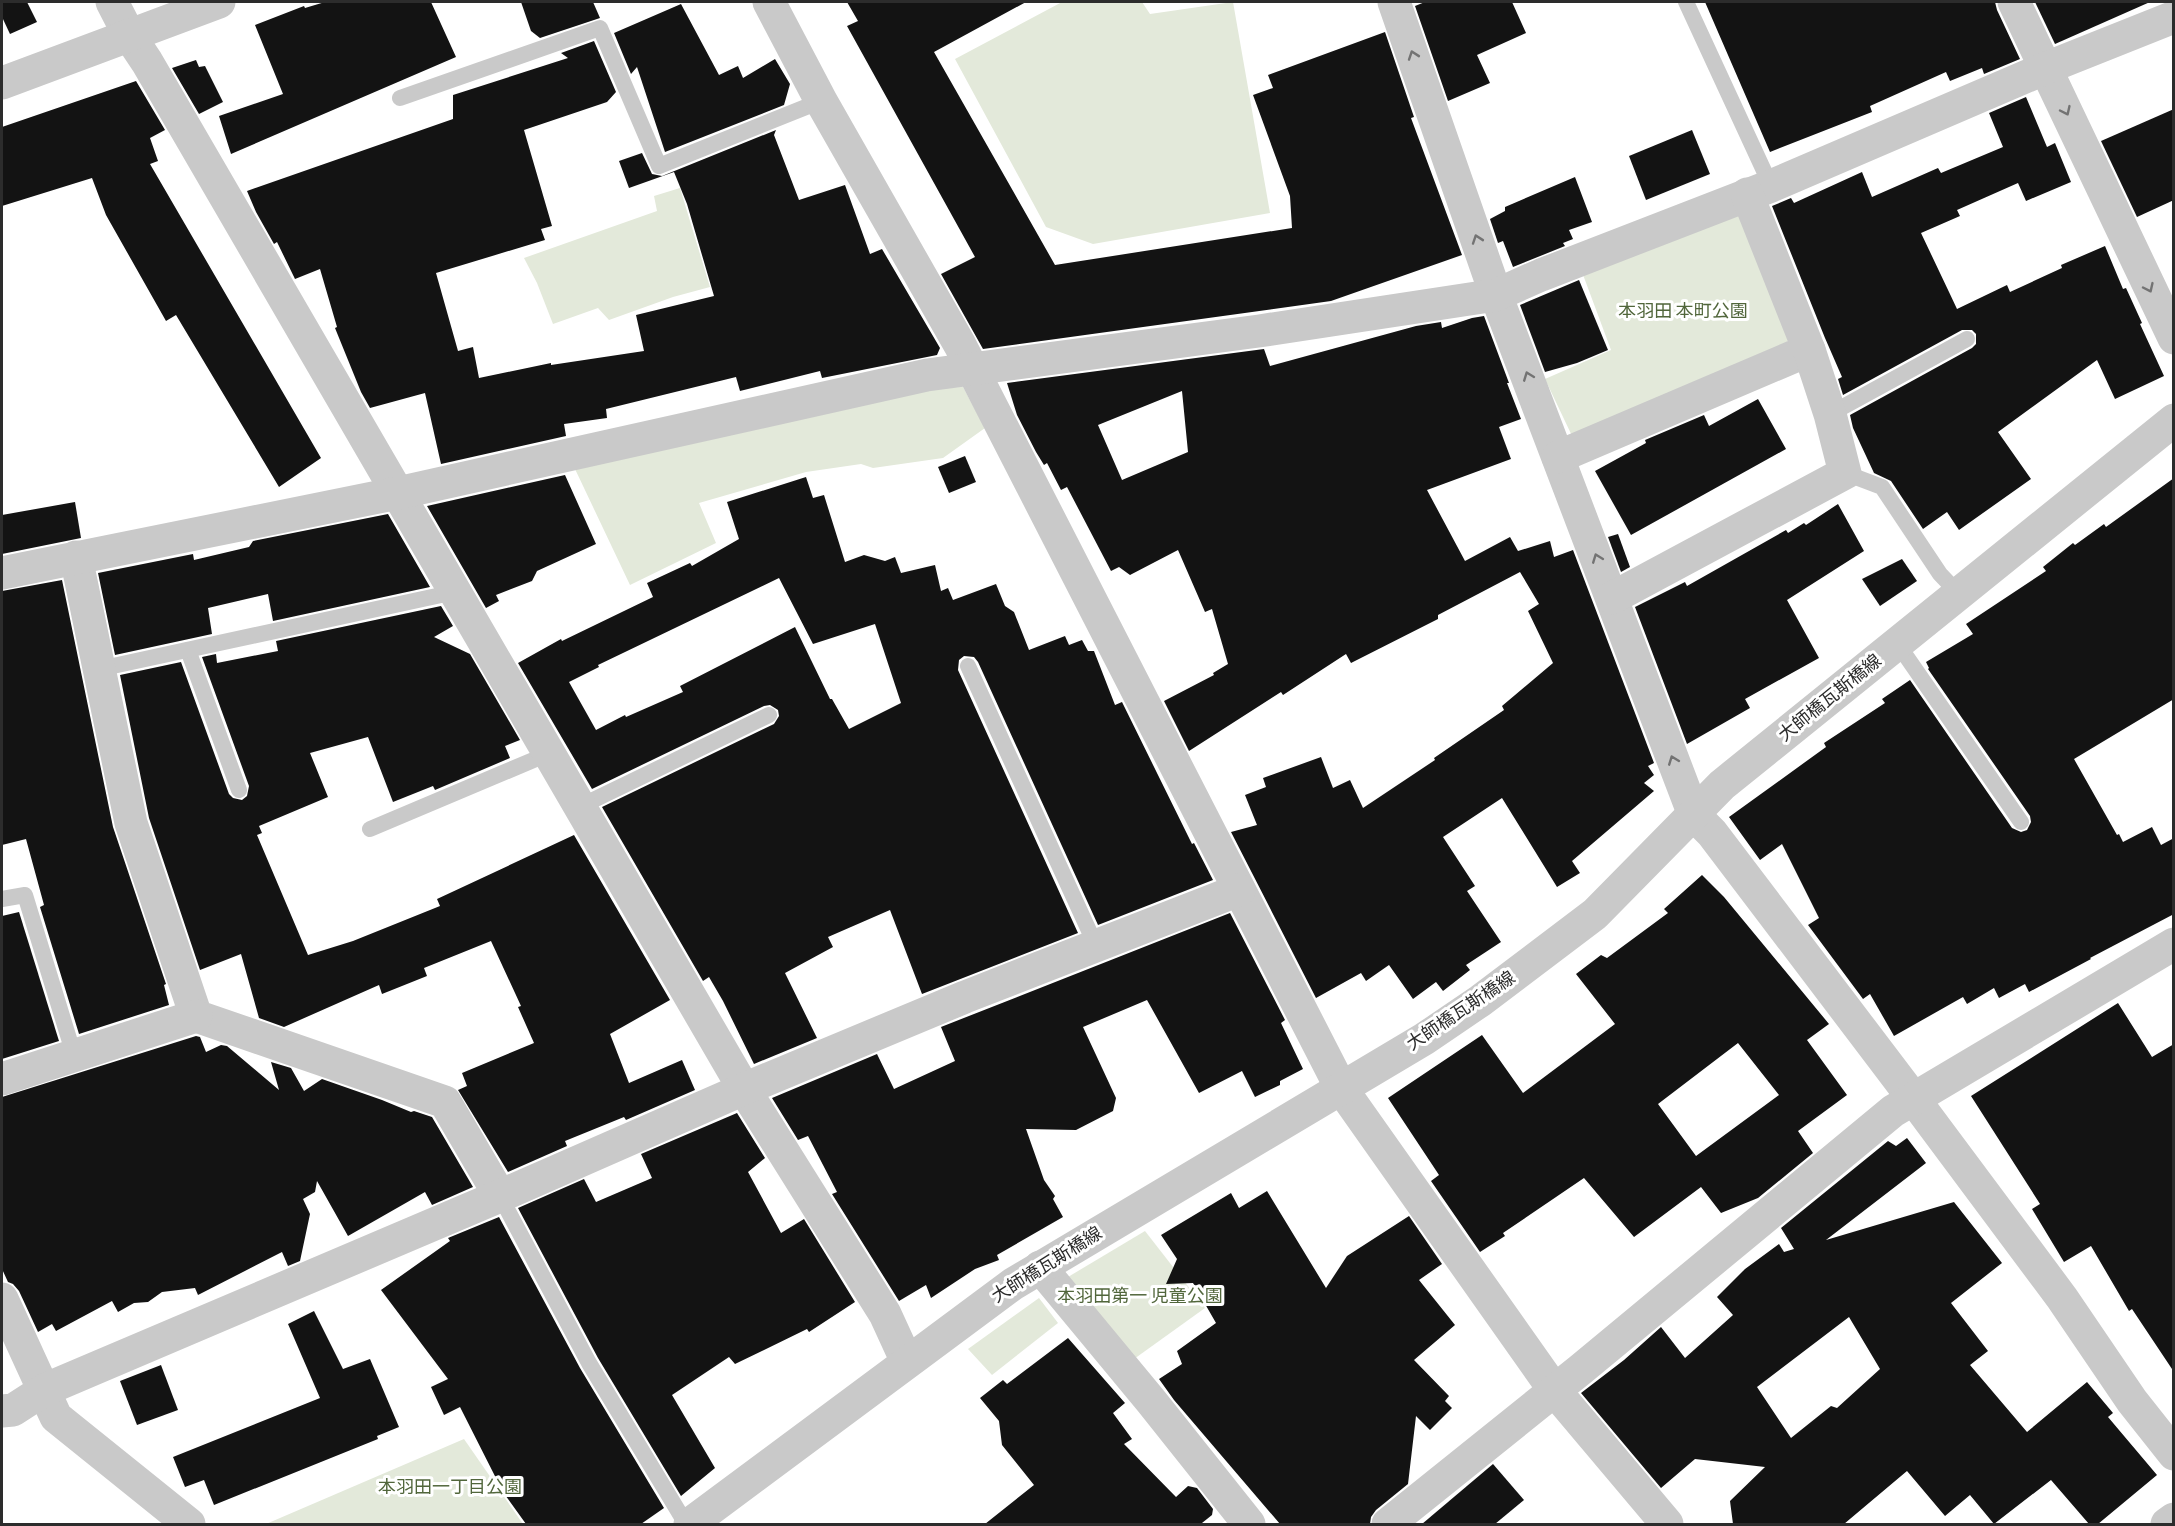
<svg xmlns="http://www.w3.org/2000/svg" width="2175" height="1526" font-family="'Source Sans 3','Noto Sans JP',sans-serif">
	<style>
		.green { fill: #e3e9da }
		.building { fill: #131313; fill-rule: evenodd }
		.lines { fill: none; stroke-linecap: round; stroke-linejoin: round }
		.service { stroke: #c9c9c9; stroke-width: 16 }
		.minor { stroke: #c9c9c9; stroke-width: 33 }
		.tertiary { stroke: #c9c9c9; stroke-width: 33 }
		.oneway { stroke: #737373 }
		.labels { text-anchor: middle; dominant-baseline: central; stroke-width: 6; stroke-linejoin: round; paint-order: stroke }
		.park-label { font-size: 18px; fill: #51663b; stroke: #fff }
		.street-label { font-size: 18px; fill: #2c2c2c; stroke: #fff }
	</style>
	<rect width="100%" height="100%" fill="#fff"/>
	<g class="green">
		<path d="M 1062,2 L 1142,2 L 1150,14 L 1233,2 L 1270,213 L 1093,244 L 1046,227 L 955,59 Z"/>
		<path d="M 680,188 L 710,287 L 673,297 L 609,320 L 598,308 L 553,324 L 537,283 L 524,258 L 657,211 L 654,196 Z"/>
		<path d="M 1738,212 L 1793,331 L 1786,344 L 1573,438 L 1545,379 L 1611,350 L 1582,272 Z"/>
		<path d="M 963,387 L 985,428 L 943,458 L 873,468 L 861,464 L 806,472 L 699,503 L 716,543 L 630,585 L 575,469 L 928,388 Z"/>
		<path d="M 1145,1231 L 1205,1308 L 1134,1359 L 1068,1277 Z"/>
		<path d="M 1039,1298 L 1058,1323 L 992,1375 L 968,1349 Z"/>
		<path d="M 464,1439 L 523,1524 L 266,1524 Z"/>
	</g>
	<g class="building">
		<path d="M 2,2 L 27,2 L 37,22 L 10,34 L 2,17 Z"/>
		<path d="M 325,2 L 431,2 L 456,57 L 231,154 L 219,116 L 283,94 L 255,25 L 304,6 L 305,8 Z"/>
		<path d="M 521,2 L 593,2 L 600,18 L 540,38 L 531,31 Z"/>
		<path d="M 847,2 L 1026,2 L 934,52 L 1055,265 L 1292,228 L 1290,196 L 1253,95 L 1273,88 L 1268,75 L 1385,32 L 1414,117 L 1411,118 L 1462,255 L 1331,301 L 983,349 L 941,274 L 975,257 L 847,26 L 858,21 Z"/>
		<path d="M 1425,2 L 1512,2 L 1526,33 L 1477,55 L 1490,83 L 1448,101 L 1415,6 Z"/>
		<path d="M 1705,2 L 1995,2 L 1997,10 L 2020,59 L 1984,74 L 1982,68 L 1950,81 L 1946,72 L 1870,106 L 1872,112 L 1770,152 Z"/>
		<path d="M 2035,2 L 2150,2 L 2055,44 Z"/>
		<path d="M 681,4 L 719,75 L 738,66 L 743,78 L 775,59 L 790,84 L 784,105 L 665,152 L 637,67 L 631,74 L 614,33 Z"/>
		<path d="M 594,41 L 616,92 L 607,102 L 524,130 L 552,226 L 541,229 L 545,240 L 436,273 L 458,351 L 473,347 L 479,378 L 551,363 L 551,365 L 644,351 L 636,315 L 714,296 L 687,204 L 674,172 L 629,188 L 619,161 L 642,153 L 652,174 L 662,176 L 776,130 L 774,135 L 799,200 L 845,185 L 870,254 L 882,249 L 940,348 L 937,355 L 822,378 L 820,371 L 740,391 L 736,377 L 606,409 L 607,418 L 564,424 L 566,436 L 441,464 L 425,393 L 370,408 L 361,392 L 335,328 L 337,327 L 320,269 L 295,279 L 277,242 L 274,244 L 256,212 L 247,191 L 453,119 L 453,95 L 568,58 L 561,53 Z"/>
		<path d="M 196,60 L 199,67 L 205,66 L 223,102 L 199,114 L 172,68 Z"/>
		<path d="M 136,81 L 165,130 L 150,138 L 158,161 L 150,164 L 321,458 L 279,487 L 176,315 L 166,321 L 106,215 L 92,178 L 2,206 L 2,127 Z"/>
		<path d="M 2026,97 L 2047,147 L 2055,143 L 2071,182 L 2026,201 L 2018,183 L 1957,210 L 1960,216 L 1921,233 L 1949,292 L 1957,309 L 2007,285 L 2010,292 L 2062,268 L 2061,265 L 2105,246 L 2123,289 L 2126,288 L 2142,323 L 2140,324 L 2164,376 L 2115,399 L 2097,360 L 1998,432 L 2031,479 L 1959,530 L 1947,512 L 1923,529 L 1891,481 L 1874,473 L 1853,428 L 1850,415 L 1972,348 L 1976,344 L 1976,334 L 1972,330 L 1962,330 L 1843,395 L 1838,379 L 1842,377 L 1825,338 L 1772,206 L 1791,198 L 1794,203 L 1862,172 L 1872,197 L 1938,168 L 1941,173 L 2003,147 L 1989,113 Z"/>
		<path d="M 2174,109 L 2174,200 L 2137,217 L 2101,141 Z"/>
		<path d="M 1692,130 L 1710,174 L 1646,200 L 1629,156 Z"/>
		<path d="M 1575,177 L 1592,222 L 1569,230 L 1573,239 L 1563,243 L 1565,246 L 1513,267 L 1503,241 L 1498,243 L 1490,219 L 1505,211 L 1505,207 Z"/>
		<path d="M 1579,280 L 1608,350 L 1577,363 L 1545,372 L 1520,305 Z"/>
		<path d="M 1484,316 L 1509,383 L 1507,383 L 1521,419 L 1499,427 L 1511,459 L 1427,490 L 1465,561 L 1510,537 L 1518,551 L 1550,541 L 1554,557 L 1573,550 L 1654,763 L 1648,766 L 1654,775 L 1644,783 L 1654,791 L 1572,861 L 1580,873 L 1557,887 L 1502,798 L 1443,837 L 1475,886 L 1467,891 L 1501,942 L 1466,965 L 1470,970 L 1443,991 L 1436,982 L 1413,999 L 1389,965 L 1366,981 L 1361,973 L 1316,998 L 1231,832 L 1257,825 L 1245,795 L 1266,787 L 1263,778 L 1321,757 L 1333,788 L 1350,780 L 1363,808 L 1435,760 L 1434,758 L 1504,710 L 1502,706 L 1553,663 L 1528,611 L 1539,604 L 1520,572 L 1438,615 L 1438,619 L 1351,663 L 1346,654 L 1283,695 L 1281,692 L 1189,751 L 1164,701 L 1214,675 L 1213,673 L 1228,664 L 1212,609 L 1205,612 L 1178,550 L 1130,575 L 1119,567 L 1111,571 L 1067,487 L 1061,490 L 1047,463 L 1044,465 L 1036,452 L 1017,415 L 1007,383 L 1264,349 L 1270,366 L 1416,326 L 1441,322 L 1442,328 L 1472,318 ZM 1182,391 L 1188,452 L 1122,480 L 1098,425 Z"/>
		<path d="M 1758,399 L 1786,449 L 1631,535 L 1595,471 L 1646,443 L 1645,440 L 1704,415 L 1709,426 Z"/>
		<path d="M 965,456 L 976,482 L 949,493 L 938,467 Z"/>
		<path d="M 565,475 L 596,544 L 537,571 L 532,581 L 496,595 L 499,601 L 486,608 L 427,506 Z"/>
		<path d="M 806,477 L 813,498 L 824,495 L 845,562 L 864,555 L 885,561 L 895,557 L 901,573 L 935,565 L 941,591 L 948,588 L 953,600 L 996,584 L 1005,606 L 1014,612 L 1029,650 L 1065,636 L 1069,645 L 1082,640 L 1088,651 L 1094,651 L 1115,705 L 1122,702 L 1192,844 L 1194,843 L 1213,880 L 1098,925 L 978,662 L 974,657 L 964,656 L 959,660 L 958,670 L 1078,933 L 922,994 L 890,910 L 828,937 L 833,947 L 785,973 L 817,1038 L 754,1064 L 723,1001 L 709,977 L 703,981 L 602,807 L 774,724 L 779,716 L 778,710 L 770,705 L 764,706 L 592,789 L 518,663 L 561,639 L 562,641 L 653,597 L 647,583 L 690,563 L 692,566 L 739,539 L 727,502 ZM 779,578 L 813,644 L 875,624 L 901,703 L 849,729 L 832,699 L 830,699 L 795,627 L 680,686 L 683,692 L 626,717 L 625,715 L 596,730 L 569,682 L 599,667 L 598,665 Z"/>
		<path d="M 2174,478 L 2174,699 L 2074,759 L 2117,835 L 2119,834 L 2123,842 L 2152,827 L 2161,845 L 2174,838 L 2174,914 L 2090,958 L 2091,959 L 2029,992 L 2025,984 L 1999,998 L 1994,988 L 1967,1004 L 1963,997 L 1894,1036 L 1870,994 L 1863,999 L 1808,925 L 1819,918 L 1782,844 L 1760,860 L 1729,817 L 1826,747 L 1824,743 L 1885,703 L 1882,699 L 1910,680 L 2012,828 L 2021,832 L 2027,830 L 2031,822 L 2030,816 L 1928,669 L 1929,668 L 1926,662 L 1973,634 L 1966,624 L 2046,571 L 2043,567 L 2073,543 L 2075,545 L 2104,524 L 2106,527 Z"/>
		<path d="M 75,502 L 81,538 L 2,554 L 2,515 Z"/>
		<path d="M 1838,504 L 1864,551 L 1787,600 L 1819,658 L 1745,699 L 1750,708 L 1687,744 L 1635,607 L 1685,582 L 1687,586 L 1786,530 L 1788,533 L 1804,523 L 1806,525 Z"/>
		<path d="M 388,514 L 430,587 L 273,621 L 268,594 L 208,608 L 212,634 L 115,655 L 98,573 L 193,554 L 194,560 L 249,547 L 253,541 Z"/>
		<path d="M 1618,534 L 1630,567 L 1621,572 L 1608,537 Z"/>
		<path d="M 1902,559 L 1917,581 L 1880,606 L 1862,579 Z"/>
		<path d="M 62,580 L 113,827 L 166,984 L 164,985 L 169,1005 L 79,1034 L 40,907 L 44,905 L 26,839 L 2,845 L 2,591 Z"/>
		<path d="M 441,606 L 453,626 L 434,637 L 470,654 L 520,740 L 505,746 L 510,758 L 435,790 L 433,786 L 393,802 L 368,737 L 310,753 L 328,797 L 259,826 L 262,833 L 257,835 L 308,955 L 353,941 L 440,906 L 437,899 L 574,835 L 670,1000 L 610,1034 L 629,1083 L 682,1060 L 695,1090 L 626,1120 L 624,1117 L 565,1141 L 567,1146 L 508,1172 L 458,1090 L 467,1086 L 462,1073 L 534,1043 L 518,1007 L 521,1006 L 491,941 L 424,968 L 427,976 L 382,994 L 379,985 L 284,1027 L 259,1018 L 241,954 L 200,970 L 149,818 L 120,675 L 181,662 L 229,794 L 233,798 L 242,800 L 247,796 L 249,786 L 202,657 L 216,654 L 217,663 L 278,651 L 276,641 Z"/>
		<path d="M 1702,875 L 1724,897 L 1829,1024 L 1807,1040 L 1847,1095 L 1798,1131 L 1813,1153 L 1758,1198 L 1721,1213 L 1701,1187 L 1634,1237 L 1584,1178 L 1503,1233 L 1505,1236 L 1480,1252 L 1431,1181 L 1439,1175 L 1388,1098 L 1482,1035 L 1523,1093 L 1615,1024 L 1576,974 L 1601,955 L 1607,958 L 1668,913 L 1664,909 ZM 1738,1043 L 1779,1095 L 1696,1156 L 1658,1104 Z"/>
		<path d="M 19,912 L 59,1041 L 2,1059 L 2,916 Z"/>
		<path d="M 1230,913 L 1285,1020 L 1281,1023 L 1303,1069 L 1280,1081 L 1280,1085 L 1255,1097 L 1242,1071 L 1199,1093 L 1147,1000 L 1083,1027 L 1116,1098 L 1113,1111 L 1076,1130 L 1026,1129 L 1044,1180 L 1055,1196 L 1053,1199 L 1063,1217 L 997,1255 L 999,1260 L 975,1269 L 931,1298 L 926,1285 L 899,1301 L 832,1194 L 837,1192 L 808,1136 L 798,1140 L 772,1098 L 877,1054 L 894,1089 L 955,1061 L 941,1027 Z"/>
		<path d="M 2118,1003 L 2152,1057 L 2174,1044 L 2174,1372 L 2132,1309 L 2129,1311 L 2091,1246 L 2064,1262 L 2032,1209 L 2040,1204 L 1971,1096 Z"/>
		<path d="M 196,1036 L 200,1037 L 206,1052 L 221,1045 L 227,1046 L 279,1090 L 271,1062 L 291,1068 L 304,1091 L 322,1079 L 382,1100 L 411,1112 L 414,1111 L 432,1117 L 473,1187 L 432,1205 L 425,1192 L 348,1236 L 317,1181 L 315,1192 L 303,1199 L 310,1214 L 300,1261 L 288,1266 L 282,1252 L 198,1295 L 195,1288 L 162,1292 L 148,1302 L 134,1303 L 118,1312 L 112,1301 L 56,1331 L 52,1324 L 38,1332 L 19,1291 L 13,1284 L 8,1282 L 2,1269 L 2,1097 Z"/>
		<path d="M 737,1113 L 765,1158 L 748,1172 L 781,1233 L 804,1219 L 855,1302 L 809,1332 L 807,1329 L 735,1364 L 729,1357 L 672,1395 L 715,1468 L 681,1496 L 598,1358 L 518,1208 L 584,1179 L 596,1202 L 652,1178 L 641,1154 Z"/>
		<path d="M 1907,1138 L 1926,1163 L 1826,1240 L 1954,1202 L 2002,1263 L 1951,1303 L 1988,1351 L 1970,1365 L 2027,1432 L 2087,1382 L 2113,1413 L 2108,1417 L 2157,1475 L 2098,1524 L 2089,1524 L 2051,1480 L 1994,1524 L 1970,1495 L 1945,1516 L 1907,1471 L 1844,1524 L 1733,1524 L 1730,1501 L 1765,1467 L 1695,1459 L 1661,1488 L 1581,1393 L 1624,1360 L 1661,1327 L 1685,1358 L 1733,1315 L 1717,1297 L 1745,1269 L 1779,1244 L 1784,1252 L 1794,1249 L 1781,1228 L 1888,1141 L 1896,1146 ZM 1849,1317 L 1880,1369 L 1837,1408 L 1831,1406 L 1791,1438 L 1757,1387 Z"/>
		<path d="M 1267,1191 L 1326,1288 L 1347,1256 L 1409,1216 L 1442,1264 L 1419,1280 L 1455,1325 L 1414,1360 L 1449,1396 L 1445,1401 L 1452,1408 L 1430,1430 L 1416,1416 L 1408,1484 L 1376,1510 L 1371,1517 L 1370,1524 L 1280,1524 L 1174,1400 L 1159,1379 L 1182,1364 L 1177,1351 L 1216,1323 L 1193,1283 L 1166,1284 L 1177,1259 L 1161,1235 L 1231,1193 L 1239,1208 Z"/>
		<path d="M 499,1217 L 580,1368 L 664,1508 L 641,1524 L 526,1524 L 503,1492 L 460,1407 L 444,1415 L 431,1387 L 448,1379 L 381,1290 L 450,1241 L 448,1238 Z"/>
		<path d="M 314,1311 L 343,1369 L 370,1359 L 399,1427 L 377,1436 L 378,1439 L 214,1505 L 204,1480 L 185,1487 L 173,1457 L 320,1398 L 288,1324 Z"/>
		<path d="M 1068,1338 L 1125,1403 L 1113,1413 L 1132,1439 L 1124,1444 L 1176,1497 L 1188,1486 L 1197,1488 L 1213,1509 L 1212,1515 L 1202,1523 L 1203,1524 L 985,1524 L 1034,1485 L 1002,1445 L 999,1421 L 980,1398 L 1003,1380 L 1007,1384 Z"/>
		<path d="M 161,1365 L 178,1410 L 137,1425 L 120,1381 Z"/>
		<path d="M 1493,1464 L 1524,1500 L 1495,1524 L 1422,1524 Z"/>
	</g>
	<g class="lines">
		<g class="service">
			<path d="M 1686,2 L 1771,186"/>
			<path d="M 400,98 L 600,28 L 659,166 L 821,101"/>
			<path d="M 1830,414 L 1967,339"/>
			<path d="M 1845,473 L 1882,487 L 1940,574 L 1959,594"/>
			<path d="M 1897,643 L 2021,822"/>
			<path d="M 188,650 L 239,790"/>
			<path d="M 968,666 L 1096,946"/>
			<path d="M 99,669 L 455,592"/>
			<path d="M 581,806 L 769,715"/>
			<path d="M 370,829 L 550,753"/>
			<path d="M 2,899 L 25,895 L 74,1055"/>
			<path d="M 500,1196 L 589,1363 L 686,1524"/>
		</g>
		<g class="minor">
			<path d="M 112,2 L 129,35 L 147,62 L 744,1089 L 885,1314 L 907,1362"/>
			<path d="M 769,2 L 821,101 L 960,345 L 1341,1088 L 1555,1391 L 1667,1524"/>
			<path d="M 1394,2 L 1496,295 L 1694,815 L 1712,833 L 1913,1098 L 2062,1298 L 2132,1401 L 2174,1454"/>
			<path d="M 2014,2 L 2174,338"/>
			<path d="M 1558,457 L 1809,350"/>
			<path d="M 76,557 L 131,823 L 196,1016 L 445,1102 L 500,1196"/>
			<path d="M 2,573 L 398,493 L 927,375 L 1259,331 L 1496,295 L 1541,275 L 1771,186 L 2046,68 L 2174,17"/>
			<path d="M 1612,598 L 1845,473 L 1830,414 L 1809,350 L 1747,194"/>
			<path d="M 2,1079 L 196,1016"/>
			<path d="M 1040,1267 L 1151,1401 L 1249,1524"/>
			<path d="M 2,1299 L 56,1417 L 189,1524"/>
			<path d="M 2,1411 L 13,1410 L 44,1390 L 500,1196 L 744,1089 L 965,997 L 1239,890"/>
			<path d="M 1388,1524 L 1580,1370 L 1893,1111 L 2174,944"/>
		</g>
		<g class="tertiary">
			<path d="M 2,83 L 219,2"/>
			<path d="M 690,1524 L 1013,1284 L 1424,1039 L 1480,1001 L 1595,914 L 1722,785 L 2174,420"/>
			<path d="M 2167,1524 L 2174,1519"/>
		</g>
	</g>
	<defs><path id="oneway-chevron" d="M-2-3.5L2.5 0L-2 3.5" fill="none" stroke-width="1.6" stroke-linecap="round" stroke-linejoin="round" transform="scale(1.5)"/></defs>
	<g class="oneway">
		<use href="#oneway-chevron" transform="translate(1413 55) rotate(-109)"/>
		<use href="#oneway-chevron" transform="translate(2066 111) rotate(65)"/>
		<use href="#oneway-chevron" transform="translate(1477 239) rotate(-109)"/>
		<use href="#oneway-chevron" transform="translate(2149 288) rotate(65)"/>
		<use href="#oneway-chevron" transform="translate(1528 376) rotate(-111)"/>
		<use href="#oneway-chevron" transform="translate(1597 558) rotate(-111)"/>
		<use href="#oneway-chevron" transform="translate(1673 760) rotate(-111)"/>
	</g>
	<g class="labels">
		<g class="park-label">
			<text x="1683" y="311">本羽田 本町公園</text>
			<text x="1140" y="1296">本羽田第一 児童公園</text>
			<text x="450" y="1487">本羽田一丁目公園</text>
		</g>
		<g class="street-label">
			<text transform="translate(1830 698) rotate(-39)">大師橋瓦斯橋線</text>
			<text transform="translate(1461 1011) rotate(-34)">大師橋瓦斯橋線</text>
			<text transform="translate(1047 1265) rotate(-32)">大師橋瓦斯橋線</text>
		</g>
	</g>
	<rect width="2175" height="1526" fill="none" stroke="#2c2c2c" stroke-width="6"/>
</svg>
